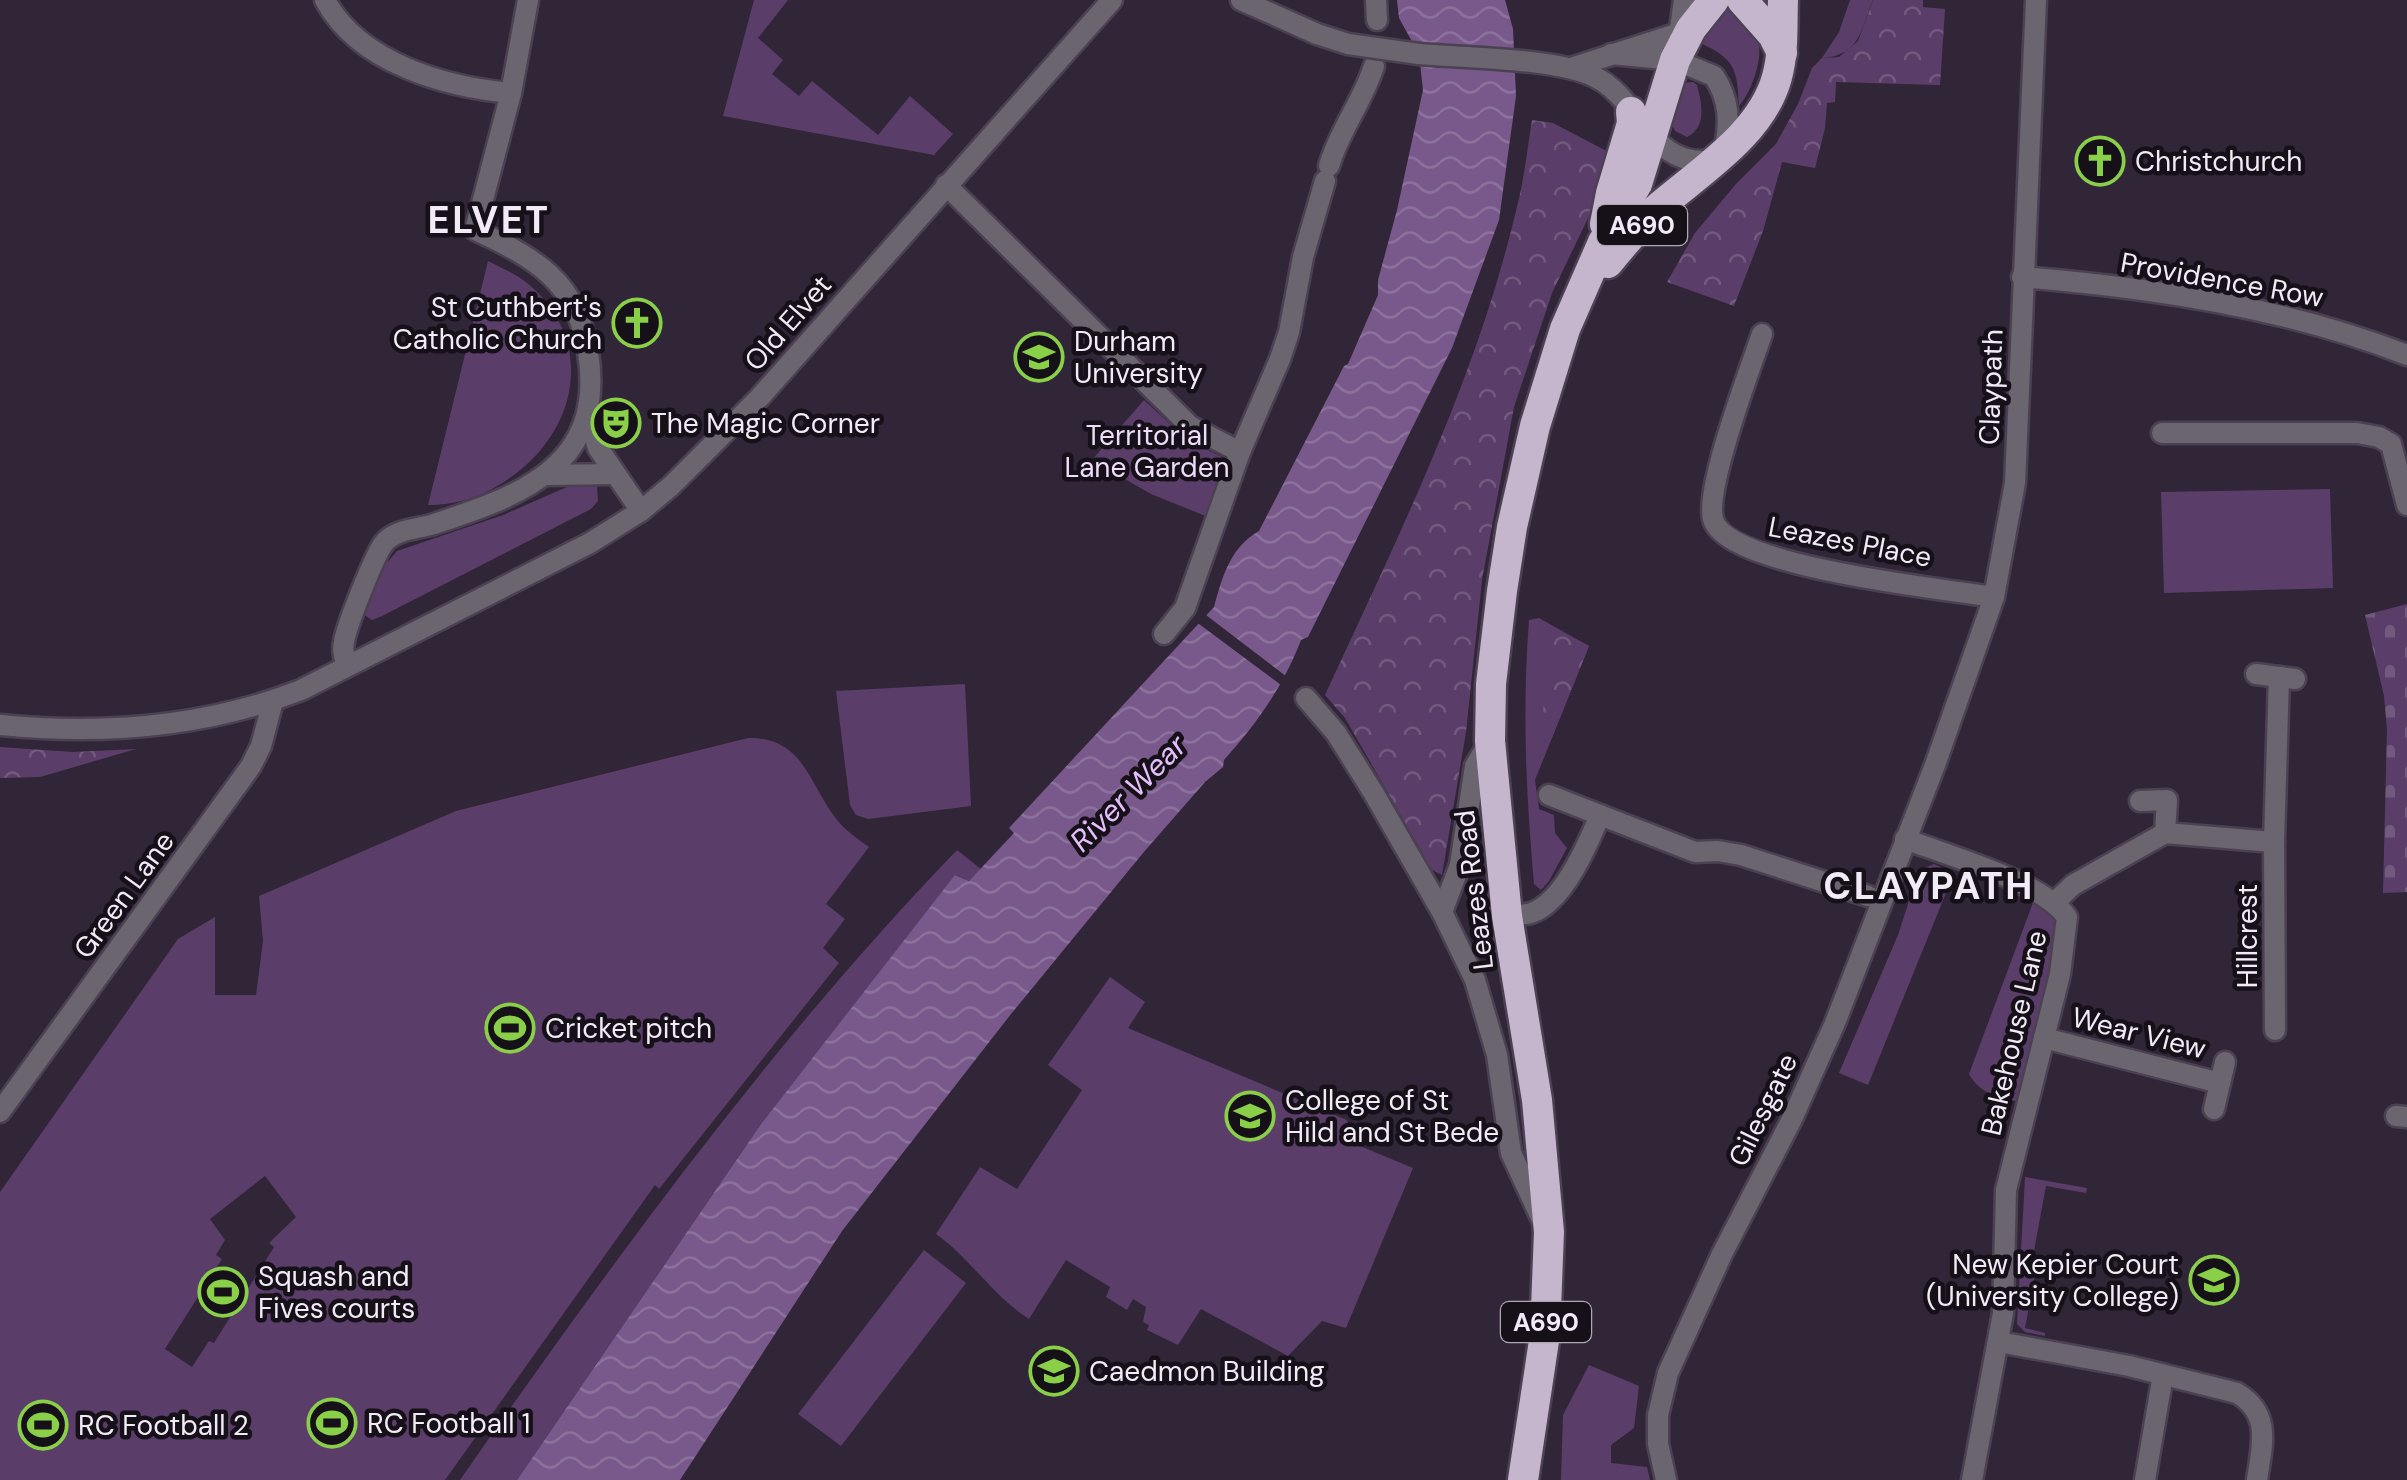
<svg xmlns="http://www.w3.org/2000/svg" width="2407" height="1480" font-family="'DM Sans',sans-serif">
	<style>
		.green { fill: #5a3e69; fill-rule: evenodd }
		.forest { fill: url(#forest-crowns) }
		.cemetery { fill: url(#cemetery-stones) }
		.water { fill: url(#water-waves) }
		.pier { fill: #312538 }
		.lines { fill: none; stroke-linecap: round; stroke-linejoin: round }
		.minor-casing { stroke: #4c4153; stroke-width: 25 }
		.highway-casing { stroke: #4c4153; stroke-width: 35 }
		.minor { stroke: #6b656f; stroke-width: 20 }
		.highway { stroke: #c5b6ce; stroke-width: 30 }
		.minor-bridge-casing { stroke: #4c4153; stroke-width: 25; stroke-linecap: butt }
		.minor-bridge { stroke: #6b656f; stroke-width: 20 }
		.labels { text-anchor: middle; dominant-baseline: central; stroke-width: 9; stroke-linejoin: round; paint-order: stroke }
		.shield { fill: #161019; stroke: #b0a9b4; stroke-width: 2.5 }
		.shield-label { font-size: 25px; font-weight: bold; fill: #f2eaf7 }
		.poi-label { font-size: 28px; fill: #f2eaf7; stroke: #161019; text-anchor: start }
		.street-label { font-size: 28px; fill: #f2eaf7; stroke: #161019 }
		.park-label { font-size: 28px; fill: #efdcfb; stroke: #161019 }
		.water-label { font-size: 30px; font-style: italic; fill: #e6c0fd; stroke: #161019 }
		.district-label { font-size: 38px; font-weight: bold; letter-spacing: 2.5px; fill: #f2eaf7; stroke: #161019 }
	</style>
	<defs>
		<pattern id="forest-crowns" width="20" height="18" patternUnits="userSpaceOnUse" patternTransform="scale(2.5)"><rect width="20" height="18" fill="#5a3e69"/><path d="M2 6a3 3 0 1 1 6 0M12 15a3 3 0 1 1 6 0" fill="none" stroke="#725a7f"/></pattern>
		<pattern id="cemetery-stones" width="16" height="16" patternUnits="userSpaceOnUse" patternTransform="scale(2.5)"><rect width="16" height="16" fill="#5a3e69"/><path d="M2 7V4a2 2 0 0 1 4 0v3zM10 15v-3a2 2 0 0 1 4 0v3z" fill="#725a7f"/></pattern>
		<pattern id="water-waves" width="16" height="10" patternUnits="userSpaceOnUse" patternTransform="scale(2.5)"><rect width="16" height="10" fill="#79598b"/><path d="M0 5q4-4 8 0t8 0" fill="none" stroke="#8c719c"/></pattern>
	</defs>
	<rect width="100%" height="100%" fill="#312538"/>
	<g class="green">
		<path d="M 754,0 L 788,0 L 758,38 L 783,60 L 772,74 L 799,96 L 812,81 L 878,135 L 910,96 L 953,134 L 934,155 L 723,116 Z"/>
		<path d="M 1850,0 L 1873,0 C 1860,30 1861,55 1822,58 L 1839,32 Z"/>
		<path d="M 1727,1 C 1736,12 1752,25 1757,38 C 1765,56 1751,93 1739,106 C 1737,70 1736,59 1700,43 Z"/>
		<path d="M 1693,82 L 1697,85 C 1702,104 1707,127 1687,137 L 1675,131 L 1672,124 L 1680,87 L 1683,83 Z"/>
		<path d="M 488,261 C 504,269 521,276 534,289 C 592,344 578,424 519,471 C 491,493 464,505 428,505 Z"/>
		<path d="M 1144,400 L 1186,439 L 1222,457 L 1225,464 L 1217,502 L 1208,517 L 1151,494 L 1092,460 Z"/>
		<path d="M 576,483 L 591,483 L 597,486 L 598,501 L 591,509 L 382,616 L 372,620 L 363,614 L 385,565 L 397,551 L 503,515 Z"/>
		<path d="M 2330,489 L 2333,588 L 2164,593 L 2161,492 Z"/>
		<path d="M 1539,618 L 1589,646 L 1535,780 L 1539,809 L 1554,815 L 1555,833 L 1567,848 L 1549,881 L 1541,890 L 1534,884 C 1526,791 1522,713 1529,620 Z"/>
		<path d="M 965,684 L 971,806 L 868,819 L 856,815 L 850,805 L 836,691 Z"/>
		<path d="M 748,738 C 805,737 809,786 838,821 C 846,831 858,839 869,847 L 826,904 L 845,919 L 823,948 L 839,963 L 659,1189 L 655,1185 L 445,1480 L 0,1480 L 0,1192 L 178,939 L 215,917 L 215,995 L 256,995 L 263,941 L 259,896 L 456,811 ZM 265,1176 L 296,1217 L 269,1243 L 274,1247 L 214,1343 L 209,1341 L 192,1367 L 165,1349 L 222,1259 L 216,1255 L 225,1240 L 210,1219 Z"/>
		<path d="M 957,850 L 981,869 L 969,881 L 956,875 L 761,1124 L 517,1480 L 460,1480 C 613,1261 771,1043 957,850 Z"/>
		<path d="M 1934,864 L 1945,869 L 1952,878 L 1868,1085 L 1839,1073 L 1898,935 L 1919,870 Z"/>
		<path d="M 2034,900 L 2054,911 C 2067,953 2028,1056 2016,1101 C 1997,1098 1979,1092 1969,1074 Z"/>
		<path d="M 1110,977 L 1145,1002 L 1128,1028 L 1347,1120 L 1350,1128 L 1348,1141 L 1413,1168 L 1346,1328 L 1322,1321 L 1288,1356 L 1201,1309 L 1178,1345 L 1147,1330 L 1149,1325 L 1143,1322 L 1146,1307 L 1133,1299 L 1127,1310 L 1106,1297 L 1110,1287 L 1066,1260 L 1029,1319 C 993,1296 971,1259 936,1234 L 980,1167 L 1017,1189 L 1082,1090 L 1048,1065 Z"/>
		<path d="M 2025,1177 L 2087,1188 L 2086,1193 L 2046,1186 L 2033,1256 L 2038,1258 L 2025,1328 L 2045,1333 L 2045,1336 L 2025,1332 L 2017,1324 Z"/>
		<path d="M 924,1250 L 966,1283 L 841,1446 L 798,1414 Z"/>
		<path d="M 1589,1365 L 1639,1386 L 1634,1428 L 1611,1445 L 1611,1463 L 1647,1467 L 1650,1480 L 1561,1480 L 1563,1415 Z"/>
	</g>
	<g class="forest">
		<path d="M 1873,0 L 1923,0 L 1923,7 L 1945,9 L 1940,85 L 1836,82 L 1835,102 L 1827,103 L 1825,128 L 1815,168 L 1782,162 L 1763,231 L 1734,306 L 1667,282 L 1695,233 L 1736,184 L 1776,144 L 1798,104 L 1812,68 L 1822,58 L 1839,57 L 1858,41 Z"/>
		<path d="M 1532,120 L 1553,123 L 1614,155 L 1591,212 L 1552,293 L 1514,407 L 1482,580 L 1466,732 L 1442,875 L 1432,870 L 1345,718 L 1325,695 C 1397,539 1476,380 1516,211 C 1524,181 1527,151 1532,120 Z"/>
		<path d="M 1556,629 L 1589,646 L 1551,740 L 1541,722 Z"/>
		<path d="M 0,747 L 73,752 L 136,749 L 40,777 L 0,778 Z"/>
	</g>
	<path class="cemetery" d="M 2407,604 L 2407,892 L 2383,893 L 2387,729 L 2384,696 L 2365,615 Z"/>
	<path class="water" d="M 1397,0 L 1505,0 L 1513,29 L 1516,96 L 1499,220 L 1452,348 L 1308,637 L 1301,640 C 1283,687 1257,723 1224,760 L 1223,767 L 1205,782 L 1143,853 L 1011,1014 L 842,1231 L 680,1480 L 517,1480 L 761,1124 L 955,875 L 969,881 L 1014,833 L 1009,828 L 1214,607 C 1223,575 1230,548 1259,531 L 1344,366 L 1348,364 L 1378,295 L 1378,280 L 1397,210 L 1423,90 L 1419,54 L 1399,18 Z"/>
	<path class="pier" d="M 1202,612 L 1291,680 L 1291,681 L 1285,688 L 1195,621 Z"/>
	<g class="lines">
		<g class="minor-casing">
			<g id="minor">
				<path d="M 325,0 C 359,63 445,87 511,93"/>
				<path d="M 1241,0 L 1317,34"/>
				<path d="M 1376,0 L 1377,20"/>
				<path d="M 1678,43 L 1684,0"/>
				<path d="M 1419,54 C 1464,58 1558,58 1595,77 C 1642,100 1650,171 1716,160"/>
				<path d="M 1611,54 L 1675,60 L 1714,76 C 1730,100 1731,126 1723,153"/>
				<path d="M 1574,67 L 1691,29"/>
				<path d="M 1329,166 C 1339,131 1363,101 1374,66"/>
				<path d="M 946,185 L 1190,426 L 1240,452"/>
				<path d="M 2022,277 C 2153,288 2284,307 2407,355"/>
				<path d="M 1762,334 C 1750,369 1705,488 1713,519 C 1725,567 1945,589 1994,597"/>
				<path d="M 588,415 L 598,448 L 641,511"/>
				<path d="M 2162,433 L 2357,433 L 2379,437 L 2391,444 L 2407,505"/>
				<path d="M 549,475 L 613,474"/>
				<path d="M 1164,634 L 1185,608 L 1240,452 L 1280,359 L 1289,332 L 1303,257 L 1325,181"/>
				<path d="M 346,664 C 344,656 342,650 344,642 C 346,627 375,554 384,543 C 395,529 419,529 434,524 C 523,495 606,465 588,352 C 577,281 535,258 475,230 L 511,93 L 528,0"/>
				<path d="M 2256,674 L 2295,679"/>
				<path d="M 1306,698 L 1336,733 L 1373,792 L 1442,912 L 1475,980 L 1497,1055 L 1511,1153 L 1543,1222"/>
				<path d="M 0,725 C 101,735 206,727 301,690 L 590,543 L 641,511 L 671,486 L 760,397 L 1112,0"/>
				<path d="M 1549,795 L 1600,815"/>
				<path d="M 2140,801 L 2167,800 L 2165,833"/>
				<path d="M 1905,839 C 1949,856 2041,881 2067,917 L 2060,974 L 2006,1190 L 2003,1313 L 1972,1480"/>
				<path d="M 2056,901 L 2073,885 L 2165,833 L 2274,842"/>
				<path d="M 1442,912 L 1460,865 L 1475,766 L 1489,743"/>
				<path d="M 1507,916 C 1514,915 1524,915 1531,913 C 1563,903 1588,844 1600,815 L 1695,852 L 1718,851 L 1741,855 L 1868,896"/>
				<path d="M 2275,1030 L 2274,842 L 2279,677"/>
				<path d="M 2044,1038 L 2220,1083"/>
				<path d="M 2214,1109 L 2225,1062"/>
				<path d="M 0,1112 L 251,766 L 261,746 L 273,701"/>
				<path d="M 2396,1116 L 2407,1117"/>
				<path d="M 1999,1342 L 2129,1366 L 2237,1393 C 2272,1414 2262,1445 2257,1480"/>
				<path d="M 1666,1480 L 1658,1444 L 1658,1415 L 1668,1373 L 1722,1254 L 1792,1119 L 1835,1023 L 1935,765 L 1994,597 L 2015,483 L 2036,0"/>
				<path d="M 2145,1480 L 2163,1375"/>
			</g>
		</g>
		<g class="highway-casing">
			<g id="highway">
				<path d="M 1742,0 L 1773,35 L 1782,53"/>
				<path d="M 1605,224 L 1611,193 L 1632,123 L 1631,112"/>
				<path d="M 1608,263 C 1624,243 1641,223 1660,206 C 1702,170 1762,133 1777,77 C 1784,51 1782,26 1783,0"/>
				<path d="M 1523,1480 L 1545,1334 L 1549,1232 L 1537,1100 L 1507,916 L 1490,741 L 1491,684 L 1502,591 L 1512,527 L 1535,426 L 1565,329 L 1603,242 L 1637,184 L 1675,60 L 1691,29 L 1714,0"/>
			</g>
		</g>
		<use href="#minor" class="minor"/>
		<use href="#highway" class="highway"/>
		<g class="minor-bridge-casing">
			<path id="minor-bridge" d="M 1317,34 L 1348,44 L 1419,54"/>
		</g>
		<use href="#minor-bridge" class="minor-bridge"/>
	</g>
	<defs>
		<g id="church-ring" transform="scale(2.5)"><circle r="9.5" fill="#161019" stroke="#89cf48" stroke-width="1.5"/><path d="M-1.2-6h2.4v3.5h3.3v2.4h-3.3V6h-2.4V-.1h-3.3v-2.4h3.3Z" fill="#89cf48"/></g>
		<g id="university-ring" transform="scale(2.5)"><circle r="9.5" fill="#161019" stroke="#89cf48" stroke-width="1.5"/><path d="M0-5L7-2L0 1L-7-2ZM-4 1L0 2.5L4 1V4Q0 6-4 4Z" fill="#89cf48"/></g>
		<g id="theatre-ring" transform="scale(2.5)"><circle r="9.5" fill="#161019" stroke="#89cf48" stroke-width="1.5"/><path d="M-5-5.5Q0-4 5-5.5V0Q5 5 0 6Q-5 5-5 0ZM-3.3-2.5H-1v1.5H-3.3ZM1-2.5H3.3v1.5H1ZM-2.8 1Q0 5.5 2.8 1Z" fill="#89cf48"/></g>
		<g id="stadium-ring" transform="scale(2.5)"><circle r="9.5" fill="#161019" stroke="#89cf48" stroke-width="1.5"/><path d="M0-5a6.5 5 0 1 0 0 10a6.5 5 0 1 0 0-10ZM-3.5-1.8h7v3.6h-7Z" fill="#89cf48"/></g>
	</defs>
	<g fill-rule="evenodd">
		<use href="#church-ring" x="2100" y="161"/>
		<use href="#church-ring" x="637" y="323"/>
		<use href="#university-ring" x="1039" y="357"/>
		<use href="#theatre-ring" x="616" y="423"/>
		<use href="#stadium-ring" x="510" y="1028"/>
		<use href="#university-ring" x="1250" y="1116"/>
		<use href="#university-ring" x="2214" y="1280"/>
		<use href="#stadium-ring" x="223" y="1292"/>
		<use href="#university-ring" x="1054" y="1371"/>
		<use href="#stadium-ring" x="332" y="1423"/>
		<use href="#stadium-ring" x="43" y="1425"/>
	</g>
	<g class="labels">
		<g class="shield">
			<rect x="1597" y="205" width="90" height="40" rx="8"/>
			<rect x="1501" y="1302" width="90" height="40" rx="8"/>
		</g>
		<g class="shield-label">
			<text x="1642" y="225">A690</text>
			<text x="1546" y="1322">A690</text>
		</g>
		<g class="poi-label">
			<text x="2135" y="161">Christchurch</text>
			<text x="602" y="307" text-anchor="end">St Cuthbert's<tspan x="602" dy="32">Catholic Church</tspan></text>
			<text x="1074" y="341">Durham<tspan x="1074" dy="32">University</tspan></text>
			<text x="651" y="423">The Magic Corner</text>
			<text x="545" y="1028">Cricket pitch</text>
			<text x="1285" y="1100">College of St<tspan x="1285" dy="32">Hild and St Bede</tspan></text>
			<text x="2179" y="1264" text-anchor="end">New Kepier Court<tspan x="2179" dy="32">(University College)</tspan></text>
			<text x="258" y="1276">Squash and<tspan x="258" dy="32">Fives courts</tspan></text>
			<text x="1089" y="1371">Caedmon Building</text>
			<text x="367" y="1423">RC Football 1</text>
			<text x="78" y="1425">RC Football 2</text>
		</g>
		<g class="street-label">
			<text transform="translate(2222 280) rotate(10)">Providence Row</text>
			<text transform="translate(788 323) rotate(-49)">Old Elvet</text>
			<text transform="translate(1991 387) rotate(-88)">Claypath</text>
			<text transform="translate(1850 542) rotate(11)">Leazes Place</text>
			<text transform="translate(1474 890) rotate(-97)">Leazes Road</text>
			<text transform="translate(124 895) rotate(-54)">Green Lane</text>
			<text transform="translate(2247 936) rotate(-90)">Hillcrest</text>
			<text transform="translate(2014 1033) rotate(-77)">Bakehouse Lane</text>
			<text transform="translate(2139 1033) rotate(14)">Wear View</text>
			<text transform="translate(1763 1110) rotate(-64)">Gilesgate</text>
		</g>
		<g class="park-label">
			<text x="1147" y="435">Territorial<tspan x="1147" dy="32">Lane Garden</tspan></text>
		</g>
		<g class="water-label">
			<text transform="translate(1128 793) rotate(-45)">River Wear</text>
		</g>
		<g class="district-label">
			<text x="489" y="220">ELVET</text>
			<text x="1929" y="886">CLAYPATH</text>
		</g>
	</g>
</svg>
